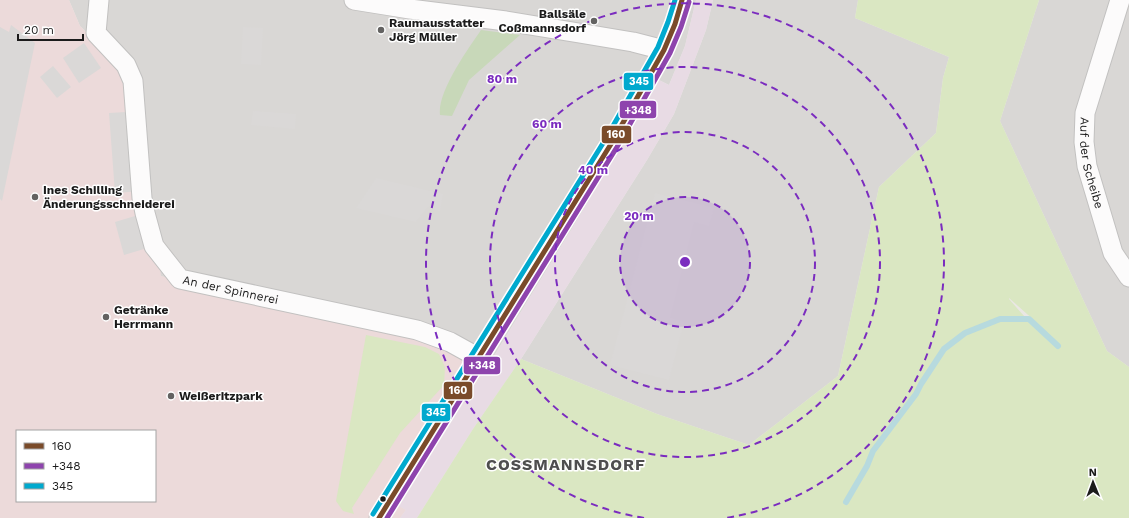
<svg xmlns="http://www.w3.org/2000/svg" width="1129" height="518" font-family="'Work Sans',sans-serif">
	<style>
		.residential { fill: #d9d7d5 }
		.commercial { fill: #ecdada; fill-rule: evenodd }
		.industrial { fill: #e8dbe4 }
		.grass { fill: #dae7c2; fill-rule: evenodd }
		.forest { fill: #c8d8b9 }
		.parking { fill: #dad8d7 }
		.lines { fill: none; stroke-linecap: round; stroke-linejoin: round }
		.stream { stroke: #b7dade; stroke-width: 6 }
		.minor-casing { stroke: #c2c1c0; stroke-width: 21 }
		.minor { stroke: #fcfbfb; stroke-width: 19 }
		.bus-1-casing { stroke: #fff; stroke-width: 8 }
		.bus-2-casing { stroke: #fff; stroke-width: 8 }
		.bus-3-casing { stroke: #fff; stroke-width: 8 }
		.bus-1 { stroke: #7a4b2a; stroke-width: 5 }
		.bus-2 { stroke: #8e44ad; stroke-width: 5 }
		.bus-3 { stroke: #00a9ce; stroke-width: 5 }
		.ring { fill: none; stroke: #7b2cbf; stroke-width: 2; stroke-dasharray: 7 5 }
		.poi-dot { fill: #636261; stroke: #fff; stroke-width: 1.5 }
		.bus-dot { fill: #1b1b1b; stroke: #fff; stroke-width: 1.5 }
		.labels { text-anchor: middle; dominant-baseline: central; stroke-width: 3; stroke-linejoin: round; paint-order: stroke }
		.poi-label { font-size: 12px; font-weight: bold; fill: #1b1b1b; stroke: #fff; text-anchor: start }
		.street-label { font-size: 12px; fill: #1b1b1b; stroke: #fff }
		.district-label { font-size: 16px; font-weight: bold; letter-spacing: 1px; fill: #4e4e4e; stroke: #fff }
		.centre { fill: #7b2cbf; stroke: #fff; stroke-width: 2 }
		.ring-label { font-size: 12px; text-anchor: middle; font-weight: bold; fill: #7b2cbf; stroke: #fff; stroke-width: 3; stroke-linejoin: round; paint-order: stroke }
		.line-badge { stroke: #fff; stroke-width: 1.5 }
		.badge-label { font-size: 11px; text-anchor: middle; font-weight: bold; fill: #fff }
	</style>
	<rect width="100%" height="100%" fill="#eae7e4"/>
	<g class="residential">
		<path d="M 69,0 L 696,0 L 685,46 L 669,85 L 659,80 L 579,217 L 494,356 L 160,276 L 138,83 L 80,26 Z"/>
		<path d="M 713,0 L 858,0 L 855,18 L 949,57 L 943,78 L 936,133 L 879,187 L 838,376 L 749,445 L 657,414 L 521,359 L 647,160 L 674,114 L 706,30 Z"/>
		<path d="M 1039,0 L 1129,0 L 1129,367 L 1107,351 L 1000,121 Z"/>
	</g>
	<path class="commercial" d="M 0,0 L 69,0 L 80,26 L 138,83 L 161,276 L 494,356 L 398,505 L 406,510 L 400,518 L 0,518 ZM 17,431 L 155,431 L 155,501 L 17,501 Z"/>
	<path class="industrial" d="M 696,0 L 713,0 L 706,30 L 674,114 L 647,160 L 521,359 L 473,429 L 417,518 L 400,518 L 406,510 L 397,505 L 494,356 L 579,217 L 659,80 L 669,85 L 685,46 Z"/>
	<g class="grass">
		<path d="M 858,0 L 1039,0 L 1000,121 L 1107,351 L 1129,367 L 1129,518 L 417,518 L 473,429 L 521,359 L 657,414 L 749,445 L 838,376 L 879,187 L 936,133 L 943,78 L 949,57 L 855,18 ZM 1009,298 L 1036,322 L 1033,326 L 1009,299 Z"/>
		<path d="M 366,335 L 425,347 L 439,354 L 445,367 L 444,385 L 400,433 L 352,508 L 354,514 L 343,511 L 336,501 Z"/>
	</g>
	<path class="forest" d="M 481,30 L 520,35 L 469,80 L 452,116 L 440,115 C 437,92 468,49 481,30 Z"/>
	<g class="parking">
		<path d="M 11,25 L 35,43 L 2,201 L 0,199 L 0,27 L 9,32 Z"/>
		<path d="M 243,27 L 263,28 L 261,65 L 241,64 Z"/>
		<path d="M 84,43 L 101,68 L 79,83 L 63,58 Z"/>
		<path d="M 53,66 L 71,87 L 57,98 L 40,77 Z"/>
		<path d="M 253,111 L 296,114 L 295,129 L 251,125 Z"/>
		<path d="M 126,112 L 142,191 L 115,193 L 109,113 Z"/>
		<path d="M 376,178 L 443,194 L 440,212 L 429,206 L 416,222 L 356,208 Z"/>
		<path d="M 655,193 L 714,208 L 709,226 L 694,222 L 670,318 L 684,322 L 669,380 L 610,365 Z"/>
		<path d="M 145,213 L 154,246 L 124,255 L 115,222 Z"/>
	</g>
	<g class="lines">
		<path class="stream" d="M 846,502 L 867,466 L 873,451 L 916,394 L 921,384 L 944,349 L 965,333 L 1000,319 L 1029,319 L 1058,346"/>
		<g class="minor-casing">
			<g id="minor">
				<path id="s1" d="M 99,0 L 96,33 L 126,65 L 133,81 L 142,198 L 145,213 L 154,246 L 180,279 L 417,330 L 450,342 L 479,358"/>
				<path d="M 354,0 L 410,9 L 506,21 L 579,33 L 633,42 L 664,50"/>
				<path id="s2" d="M 1120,0 L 1085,113 L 1084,142 L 1087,166 L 1113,253 L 1129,277"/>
				<path d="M 379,518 L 611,144 L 664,50 L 675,24 L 682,0"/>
			</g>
		</g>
		<use href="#minor" class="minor"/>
		<g class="bus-1-casing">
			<path id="bus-1" d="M 379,518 L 611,144 L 664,50 L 675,24 L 682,0"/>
		</g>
		<g class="bus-2-casing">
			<path id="bus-2" d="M 387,518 L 617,147 L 670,53 L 681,27 L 689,2"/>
		</g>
		<g class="bus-3-casing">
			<path id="bus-3" d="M 373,514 L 605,140 L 658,47 L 668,22 L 675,0"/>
		</g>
		<use href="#bus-1" class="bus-1"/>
		<use href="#bus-2" class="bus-2"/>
		<use href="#bus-3" class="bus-3"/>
	</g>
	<circle cx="685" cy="262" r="65" fill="#7b2cbf" fill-opacity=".12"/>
	<g class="ring">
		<circle cx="685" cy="262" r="65"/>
		<circle cx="685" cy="262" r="130"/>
		<circle cx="685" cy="262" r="195"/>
		<path d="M644 518A259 259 0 1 1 726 518"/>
	</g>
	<g class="poi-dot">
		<circle cx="594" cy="21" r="4"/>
		<circle cx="381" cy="30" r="4"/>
		<circle cx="35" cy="197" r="4"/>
		<circle cx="106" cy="317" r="4"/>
		<circle cx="171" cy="396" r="4"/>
	</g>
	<circle class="bus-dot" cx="383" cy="499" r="3.5"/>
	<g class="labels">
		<g class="poi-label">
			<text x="586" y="14" text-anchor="end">Ballsäle<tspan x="586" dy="14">Coßmannsdorf</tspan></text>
			<text x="389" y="23">Raumausstatter<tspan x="389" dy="14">Jörg Müller</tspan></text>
			<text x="43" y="190">Ines Schilling<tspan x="43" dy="14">Änderungsschneiderei</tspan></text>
			<text x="114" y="310">Getränke<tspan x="114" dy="14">Herrmann</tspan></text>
			<text x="179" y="396">Weißeritzpark</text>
		</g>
		<g class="street-label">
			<text stroke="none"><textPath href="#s2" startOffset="169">Auf der Scheibe</textPath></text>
			<text stroke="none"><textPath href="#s1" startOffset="355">An der Spinnerei</textPath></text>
		</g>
		<g class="district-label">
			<text x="566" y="464">COSSMANNSDORF</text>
		</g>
	</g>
	<circle cx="685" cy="262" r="6" class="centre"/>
	<g class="ring-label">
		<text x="502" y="83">80 m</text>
		<text x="547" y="128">60 m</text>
		<text x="593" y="174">40 m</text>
		<text x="639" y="220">20 m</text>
	</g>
	<g class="line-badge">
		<rect x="623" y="72" width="31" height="19" rx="4" fill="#00a9ce"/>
		<rect x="619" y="100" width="38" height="19" rx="4" fill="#8e44ad"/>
		<rect x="601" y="125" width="31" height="19" rx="4" fill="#7a4b2a"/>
		<rect x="463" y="356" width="38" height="19" rx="4" fill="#8e44ad"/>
		<rect x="443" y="381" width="30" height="19" rx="4" fill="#7a4b2a"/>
		<rect x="421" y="403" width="30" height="19" rx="4" fill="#00a9ce"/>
	</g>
	<g class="badge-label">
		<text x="639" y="85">345</text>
		<text x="638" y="114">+348</text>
		<text x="616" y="138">160</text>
		<text x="482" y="369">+348</text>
		<text x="458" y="394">160</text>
		<text x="436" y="416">345</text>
	</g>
	<rect x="16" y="430" width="140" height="72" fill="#ffffff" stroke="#a4a4a4"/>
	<rect x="24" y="443" width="20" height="6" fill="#7a4b2a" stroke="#a4a4a4"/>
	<text x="52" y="450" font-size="12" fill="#1b1b1b">160</text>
	<rect x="24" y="463" width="20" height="6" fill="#8e44ad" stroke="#a4a4a4"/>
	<text x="52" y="470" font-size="12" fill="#1b1b1b">+348</text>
	<rect x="24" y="483" width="20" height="6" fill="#00a9ce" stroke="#a4a4a4"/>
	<text x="52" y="490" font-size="12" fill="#1b1b1b">345</text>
	<g transform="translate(1093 482) rotate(359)" stroke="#ffffff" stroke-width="3" paint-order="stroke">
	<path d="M0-3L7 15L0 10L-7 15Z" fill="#1b1b1b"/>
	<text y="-6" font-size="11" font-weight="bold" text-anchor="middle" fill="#1b1b1b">N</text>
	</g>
	<path d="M18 34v6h65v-6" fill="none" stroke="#1b1b1b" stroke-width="2"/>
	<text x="24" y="34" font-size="12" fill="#1b1b1b" stroke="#ffffff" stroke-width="3" paint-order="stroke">20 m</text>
</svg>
